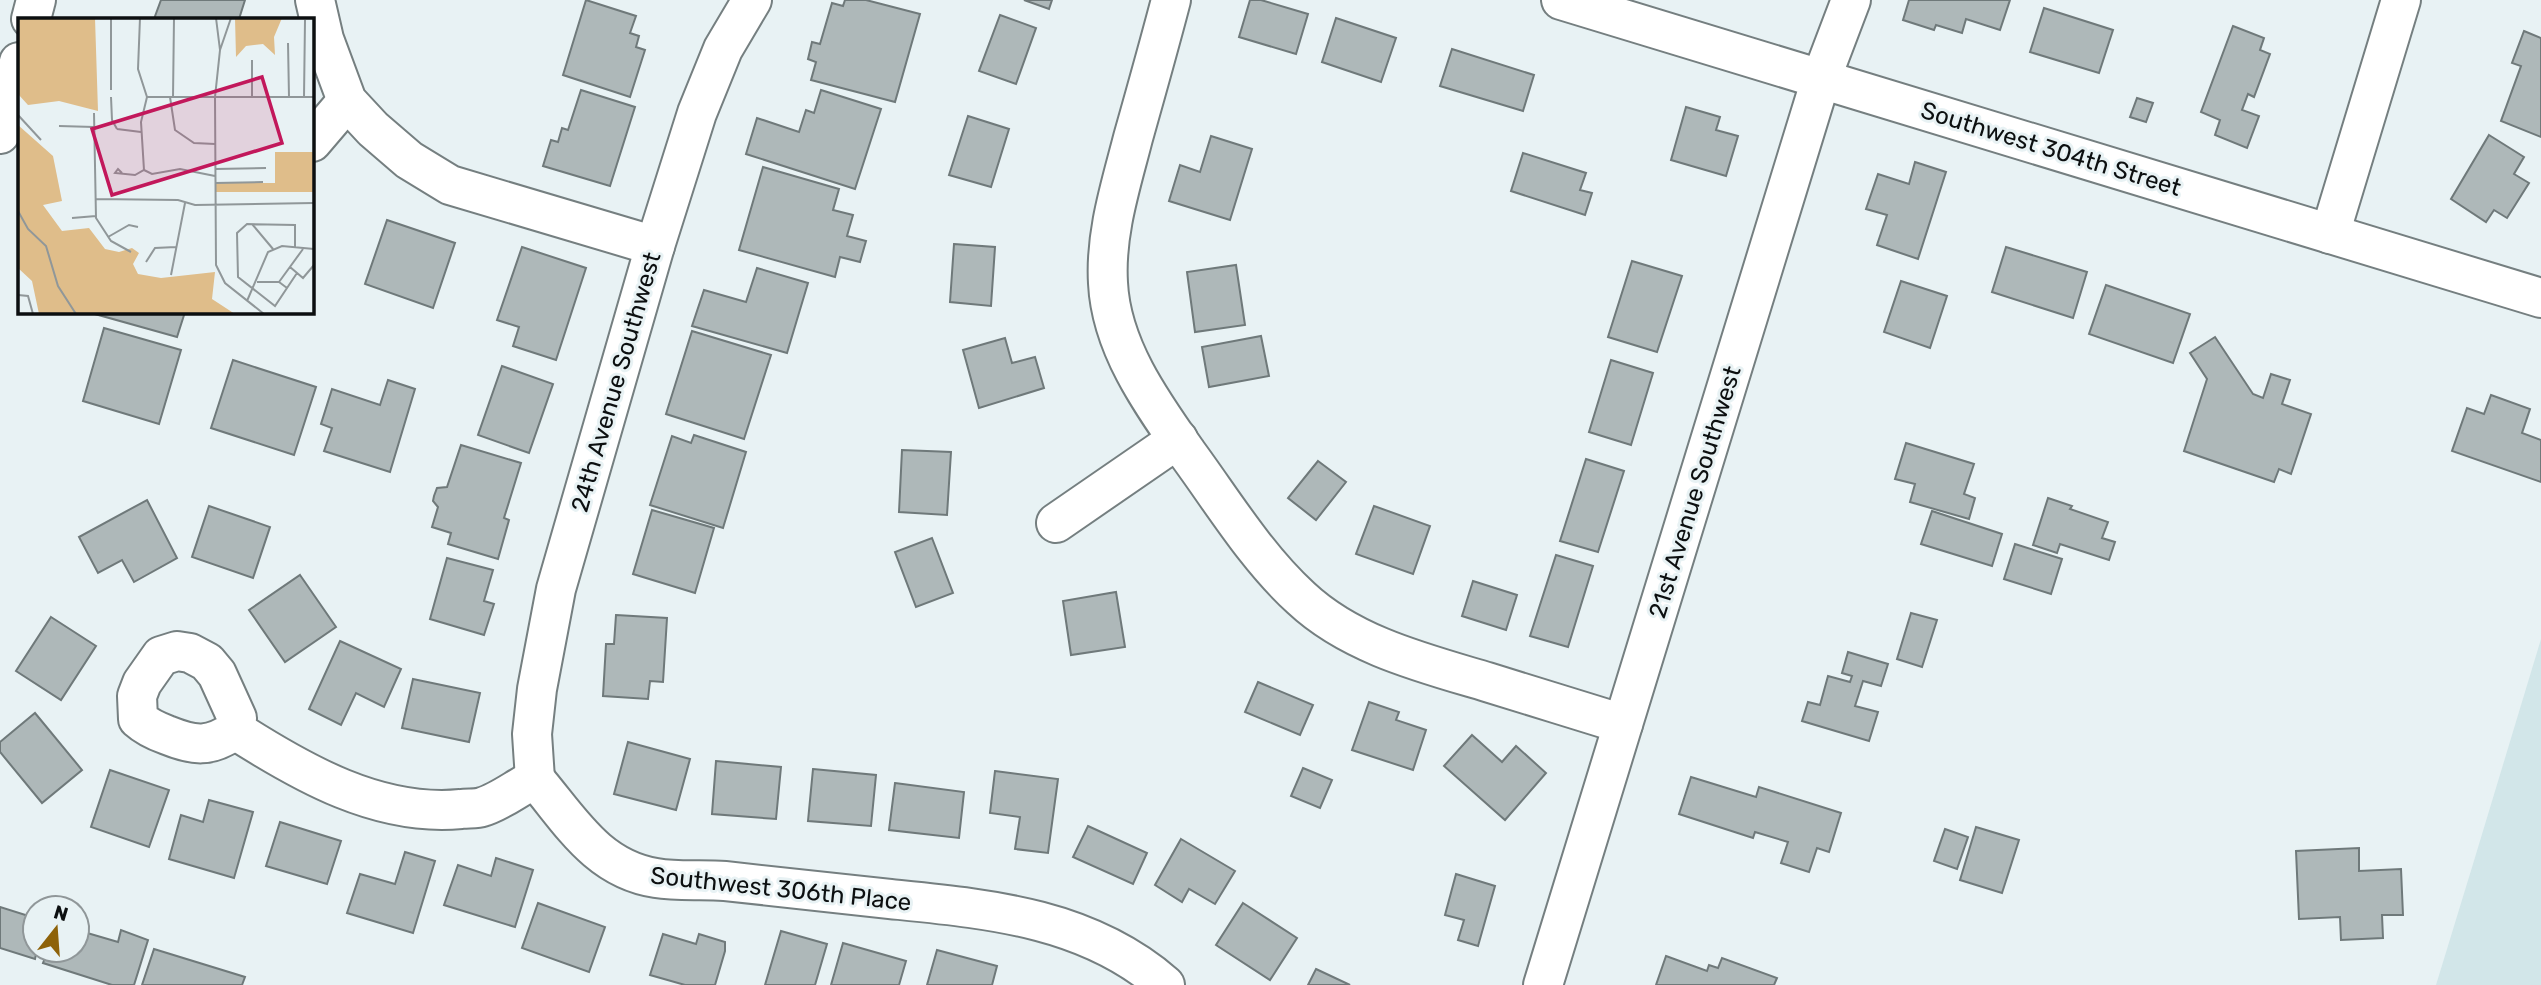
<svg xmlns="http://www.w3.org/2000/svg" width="2541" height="985" font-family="Rubik,sans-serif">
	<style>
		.built { fill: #d2e6e9 }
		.building { fill: #aeb8b9; stroke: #6f797a; stroke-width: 2 }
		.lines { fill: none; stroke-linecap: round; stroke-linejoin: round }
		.minor-casing { stroke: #757f80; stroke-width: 42 }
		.minor { stroke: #fff; stroke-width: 38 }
		.labels { text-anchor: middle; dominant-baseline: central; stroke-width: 6; stroke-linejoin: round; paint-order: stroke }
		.street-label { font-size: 24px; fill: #0c0f10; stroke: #e8f2f4 }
		.inset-road { fill: none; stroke: #909799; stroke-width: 2 }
		.view { fill: #c2185b; fill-opacity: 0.15; stroke: #c2185b; stroke-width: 3.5 }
		.inset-edge { fill: none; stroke: #0c0f10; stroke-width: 3.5 }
	</style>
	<rect width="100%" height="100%" fill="#e8f2f4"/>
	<path class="built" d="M 2541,639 L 2541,985 L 2436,985 L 2473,864 Z"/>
	<g class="building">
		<path d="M 161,0 L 245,0 L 239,19 L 154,19 Z"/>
		<path d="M 586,0 L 636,16 L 630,33 L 639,36 L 636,47 L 645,50 L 630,97 L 563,75 Z"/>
		<path d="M 845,0 L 866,0 L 920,14 L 895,102 L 811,80 L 816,62 L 808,59 L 812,42 L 820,44 L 832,3 L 843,6 Z"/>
		<path d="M 1024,0 L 1052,0 L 1049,9 Z"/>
		<path d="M 1250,0 L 1261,0 L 1308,14 L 1296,54 L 1239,37 Z"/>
		<path d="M 1909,0 L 2010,0 L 2000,30 L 1966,19 L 1962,33 L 1936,25 L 1934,30 L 1903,20 Z"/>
		<path d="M 2044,8 L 2113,30 L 2099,73 L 2030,52 Z"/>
		<path d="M 1000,15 L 1036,28 L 1016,84 L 979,71 Z"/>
		<path d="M 1336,18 L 1396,38 L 1381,82 L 1322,62 Z"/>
		<path d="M 2233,26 L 2264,38 L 2260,50 L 2270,54 L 2254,97 L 2248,94 L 2242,110 L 2259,116 L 2247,148 L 2215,135 L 2220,120 L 2201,112 Z"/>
		<path d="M 2524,31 L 2541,38 L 2541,137 L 2501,121 L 2521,66 L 2512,63 Z"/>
		<path d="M 1452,49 L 1534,75 L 1523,111 L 1440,86 Z"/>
		<path d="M 581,90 L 635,107 L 610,186 L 543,166 L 551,140 L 558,142 L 562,128 L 568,130 Z"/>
		<path d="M 821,90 L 881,109 L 855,189 L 746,154 L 757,118 L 799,132 L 806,110 L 814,113 Z"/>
		<path d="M 2137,98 L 2153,103 L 2146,122 L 2130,117 Z"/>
		<path d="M 1686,107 L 1720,117 L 1716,130 L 1738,136 L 1726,176 L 1671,160 Z"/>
		<path d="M 968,116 L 1009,129 L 991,187 L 949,175 Z"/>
		<path d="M 2489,135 L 2524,157 L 2514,174 L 2529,183 L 2507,218 L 2494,210 L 2486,222 L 2451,199 Z"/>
		<path d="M 1211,136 L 1252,149 L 1230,220 L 1169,201 L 1180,165 L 1200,172 Z"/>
		<path d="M 1523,153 L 1586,173 L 1580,190 L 1592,193 L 1585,215 L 1511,191 Z"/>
		<path d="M 1915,162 L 1946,172 L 1918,259 L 1877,245 L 1887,215 L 1866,209 L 1878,174 L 1909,184 Z"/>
		<path d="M 763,167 L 839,189 L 833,210 L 853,215 L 847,236 L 866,241 L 860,262 L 840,257 L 835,277 L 739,250 Z"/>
		<path d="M 387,220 L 455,243 L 433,308 L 365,284 Z"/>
		<path d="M 954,244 L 995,247 L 991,306 L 950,302 Z"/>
		<path d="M 522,247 L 586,268 L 556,360 L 513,346 L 519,327 L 497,320 Z"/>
		<path d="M 2006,247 L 2087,272 L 2073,318 L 1992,292 Z"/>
		<path d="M 1632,261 L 1682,276 L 1657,352 L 1608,337 Z"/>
		<path d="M 1236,265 L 1245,325 L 1195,332 L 1187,272 Z"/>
		<path d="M 757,268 L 808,283 L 787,353 L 692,326 L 704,290 L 746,302 Z"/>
		<path d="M 1901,281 L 1947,296 L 1930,348 L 1884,332 Z"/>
		<path d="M 2106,285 L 2190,314 L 2173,363 L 2089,334 Z"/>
		<path d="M 96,312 L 185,312 L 177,337 L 95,314 Z"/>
		<path d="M 104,328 L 181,350 L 159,424 L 83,401 Z"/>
		<path d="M 692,331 L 771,355 L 744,439 L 666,414 Z"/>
		<path d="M 1261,336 L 1269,376 L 1209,387 L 1202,347 Z"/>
		<path d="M 2215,337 L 2253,394 L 2263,398 L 2271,374 L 2290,380 L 2282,404 L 2311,414 L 2291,474 L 2279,469 L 2274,482 L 2184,451 L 2207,379 L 2190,353 Z"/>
		<path d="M 1005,338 L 1012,363 L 1035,357 L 1044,388 L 979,408 L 963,350 Z"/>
		<path d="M 233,360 L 316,387 L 294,455 L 211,428 Z"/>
		<path d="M 1611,360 L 1653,373 L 1631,445 L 1589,432 Z"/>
		<path d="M 502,366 L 553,384 L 529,453 L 478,435 Z"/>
		<path d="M 388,380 L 415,389 L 390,472 L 324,451 L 332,428 L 321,424 L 332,389 L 380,405 Z"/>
		<path d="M 2491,395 L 2530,409 L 2522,433 L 2541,440 L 2541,482 L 2452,451 L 2467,408 L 2484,414 Z"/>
		<path d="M 694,435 L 746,452 L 723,528 L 650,505 L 672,436 L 691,443 Z"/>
		<path d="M 1906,443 L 1974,464 L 1964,494 L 1975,498 L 1969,519 L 1910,502 L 1915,484 L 1895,479 Z"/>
		<path d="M 461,445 L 521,463 L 504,518 L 509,520 L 498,559 L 448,544 L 451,533 L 432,527 L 438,507 L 433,501 L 434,496 L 437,488 L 447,487 Z"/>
		<path d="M 902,450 L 951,452 L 947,515 L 899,512 Z"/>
		<path d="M 1586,459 L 1624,471 L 1598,552 L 1560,541 Z"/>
		<path d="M 1318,461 L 1346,482 L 1316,520 L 1288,498 Z"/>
		<path d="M 2048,498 L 2072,506 L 2070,509 L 2108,522 L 2102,538 L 2115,542 L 2109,560 L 2060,544 L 2057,553 L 2033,545 Z"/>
		<path d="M 147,500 L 177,558 L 134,582 L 122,560 L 98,573 L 79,537 Z"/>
		<path d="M 209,506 L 270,527 L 253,578 L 192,557 Z"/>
		<path d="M 1374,506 L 1430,526 L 1413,574 L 1356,554 Z"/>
		<path d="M 652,510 L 714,528 L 695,593 L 633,574 Z"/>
		<path d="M 1932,511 L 2002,534 L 1992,566 L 1921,544 Z"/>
		<path d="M 932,538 L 953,593 L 916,607 L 895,552 Z"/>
		<path d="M 2015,544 L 2062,559 L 2051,594 L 2004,579 Z"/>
		<path d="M 1556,555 L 1593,566 L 1568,647 L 1530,636 Z"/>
		<path d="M 447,558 L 493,570 L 484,601 L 494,604 L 484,635 L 430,619 Z"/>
		<path d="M 300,575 L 336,627 L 285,662 L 249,610 Z"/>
		<path d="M 1473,581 L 1517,595 L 1506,630 L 1462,616 Z"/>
		<path d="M 1116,592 L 1125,647 L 1071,655 L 1063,601 Z"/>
		<path d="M 1911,613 L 1937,620 L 1922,667 L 1897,659 Z"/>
		<path d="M 616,615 L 667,618 L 663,682 L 650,681 L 648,699 L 603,696 L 606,644 L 614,644 Z"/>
		<path d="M 51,617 L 96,646 L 61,700 L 16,671 Z"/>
		<path d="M 340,641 L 401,669 L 384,707 L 356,693 L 341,725 L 309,709 Z"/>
		<path d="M 1848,652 L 1888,664 L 1881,686 L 1863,681 L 1855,706 L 1878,712 L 1869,741 L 1802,721 L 1808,702 L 1820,705 L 1828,676 L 1850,682 L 1852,676 L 1842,673 Z"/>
		<path d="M 413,679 L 480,693 L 469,742 L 402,728 Z"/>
		<path d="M 1258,682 L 1313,705 L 1300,735 L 1245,712 Z"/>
		<path d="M 1369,702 L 1399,712 L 1396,720 L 1426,730 L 1413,770 L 1352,750 Z"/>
		<path d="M 35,713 L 82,770 L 42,803 L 0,752 L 0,742 Z"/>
		<path d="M 1472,735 L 1502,762 L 1516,746 L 1546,773 L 1505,820 L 1444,766 Z"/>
		<path d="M 628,742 L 690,759 L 676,810 L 614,794 Z"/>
		<path d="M 716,761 L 781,767 L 776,819 L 712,814 Z"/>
		<path d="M 1303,768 L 1332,780 L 1320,808 L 1291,796 Z"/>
		<path d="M 813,769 L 876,775 L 871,826 L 808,821 Z"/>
		<path d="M 110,770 L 169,790 L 149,847 L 91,827 Z"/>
		<path d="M 995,771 L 1058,779 L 1048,853 L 1015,849 L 1020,817 L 990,813 Z"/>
		<path d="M 1691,777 L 1756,797 L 1759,787 L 1841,813 L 1829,852 L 1817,848 L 1809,872 L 1781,863 L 1788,842 L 1755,832 L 1753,838 L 1679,814 Z"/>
		<path d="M 895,783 L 964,792 L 959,838 L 889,830 Z"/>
		<path d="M 209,800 L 253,812 L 234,878 L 169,859 L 181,815 L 203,822 Z"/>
		<path d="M 280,822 L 341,841 L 327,884 L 266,866 Z"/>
		<path d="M 1088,826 L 1147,853 L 1133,884 L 1073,857 Z"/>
		<path d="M 1976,827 L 2019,840 L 2002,893 L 1960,880 Z"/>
		<path d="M 1945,829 L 1968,837 L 1957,869 L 1934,861 Z"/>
		<path d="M 1181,839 L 1235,871 L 1215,904 L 1189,889 L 1182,902 L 1155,885 Z"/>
		<path d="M 2359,848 L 2359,871 L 2401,869 L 2403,915 L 2382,915 L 2383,938 L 2341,940 L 2340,917 L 2299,919 L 2296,851 Z"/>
		<path d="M 405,852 L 435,861 L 413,933 L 347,913 L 360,874 L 395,884 Z"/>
		<path d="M 496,858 L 533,870 L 515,927 L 444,905 L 458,865 L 491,876 Z"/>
		<path d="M 1456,874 L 1495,886 L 1478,946 L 1458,940 L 1464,920 L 1445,915 Z"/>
		<path d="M 538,903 L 605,927 L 589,972 L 522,948 Z"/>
		<path d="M 1243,903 L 1297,938 L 1270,980 L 1216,945 Z"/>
		<path d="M 0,907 L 35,918 L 35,950 L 37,950 L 35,959 L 0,948 Z"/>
		<path d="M 77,930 L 118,942 L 121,930 L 148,940 L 134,985 L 112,985 L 43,963 L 48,950 L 77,950 Z"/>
		<path d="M 781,931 L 827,944 L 815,985 L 765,985 Z"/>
		<path d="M 663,934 L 696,944 L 699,934 L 725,942 L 725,951 L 715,985 L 685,985 L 650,975 Z"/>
		<path d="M 843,943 L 906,961 L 899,985 L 831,985 Z"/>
		<path d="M 154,949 L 245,977 L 242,985 L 142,985 Z"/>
		<path d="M 937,950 L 997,966 L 992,985 L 927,985 Z"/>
		<path d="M 1666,956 L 1707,971 L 1709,965 L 1718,968 L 1722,958 L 1777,978 L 1774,985 L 1656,985 Z"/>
		<path d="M 1316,969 L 1350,985 L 1308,985 Z"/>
	</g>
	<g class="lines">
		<g class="minor-casing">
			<g id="minor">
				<path d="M 315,0 L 324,39 L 347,101 L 373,129 L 409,160 L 450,185 L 655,246"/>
				<path d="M 1171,0 C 1159,46 1146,92 1133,138 C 1121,185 1105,233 1108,283 C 1111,346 1151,402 1187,453 C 1223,502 1256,557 1301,598 C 1351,645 1423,663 1487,682 C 1532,696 1578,710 1623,724"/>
				<path d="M 1561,0 L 2541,298"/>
				<path d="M 31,19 L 36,0"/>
				<path d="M 0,134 L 19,62"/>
				<path d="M 312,142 L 347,101"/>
				<path d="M 2330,234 L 2401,0"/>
				<path d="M 1056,523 L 1178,439"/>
				<path d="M 177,651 L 190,653 L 207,662 L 217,674 L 237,718 L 235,730 C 210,748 194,746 167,735 C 156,731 147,727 138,719 L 137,696 L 142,683 L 161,656 Z"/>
				<path d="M 235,730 C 302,773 379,817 461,809 C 468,808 476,809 482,807 C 500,802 518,787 535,779 C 570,820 597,869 656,878 C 679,882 702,879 725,881 C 780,887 835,893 890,899 C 988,909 1087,917 1165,985"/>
				<path d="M 535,779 L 532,734 L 537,689 L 556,589 L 655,246 L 697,113 L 723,49 L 752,0"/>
				<path d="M 1543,985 L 1821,79 L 1851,0"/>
			</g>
		</g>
		<use href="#minor" class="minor"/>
	</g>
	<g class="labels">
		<g class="street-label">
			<text transform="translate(2051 149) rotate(17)">Southwest 304th Street</text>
			<text transform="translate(616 382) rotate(-74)">24th Avenue Southwest</text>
			<text transform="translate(1695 492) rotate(-73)">21st Avenue Southwest</text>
			<text transform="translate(781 889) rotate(6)">Southwest 306th Place</text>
		</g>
	</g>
	<g transform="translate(18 18)">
		<rect width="296" height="296" fill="#e8f2f4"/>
		<path d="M 0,0 L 77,0 L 80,93 L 41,83 L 10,87 L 0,76 ZM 217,0 L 264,0 L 256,19 L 257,37 L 245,26 L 228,28 L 218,39 ZM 0,107 L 35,138 L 44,183 L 25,187 L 44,213 L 71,210 L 87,231 L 101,234 L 114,230 L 121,235 L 115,246 L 120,256 L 143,260 L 197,254 L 194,281 L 217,296 L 21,296 L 14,263 L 0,250 ZM 257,134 L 296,134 L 296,174 L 197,174 L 197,165 L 257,165 Z" fill="#dfbd8a"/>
		<path class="inset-road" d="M 93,0 L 93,72M 122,0 L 120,51 L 129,79 L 123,104 L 126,152M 198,0 L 202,32 L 197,79 L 198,247 L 207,265 L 246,296M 270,25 L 271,79M 202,32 L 213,0M 234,42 L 234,79M 93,79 L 94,102 L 99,111M 129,79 L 296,79M 152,79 L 157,112 L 176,125 L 197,126M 155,79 L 156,0M 286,79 L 287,2M 76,95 L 78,200 L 93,223 L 113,234M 0,97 L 23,122M 41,108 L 76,109M 99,111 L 123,114M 197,151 L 248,150M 104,155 L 100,151 L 97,155 L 117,157 L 126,152 L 134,156 L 162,151 L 197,158M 197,165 L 245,164M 78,181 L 160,182 L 177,187 L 296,185M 0,193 L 10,211 L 28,228 L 40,268 L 58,296M 54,200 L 78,198M 234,206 L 255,231M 90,219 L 111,207 L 120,209M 277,229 L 277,207 L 229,206 L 219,215 L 220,259 L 257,288 L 279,255M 128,244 L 137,230 L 158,229M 272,249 L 285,260 L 296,247M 153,257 L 167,185M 239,264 L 261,264 L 269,270M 261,264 L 285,231M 0,277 L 10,278 L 15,296M 229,283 L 250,234 L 264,228 L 296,231"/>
		<path class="view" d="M 244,59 L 264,125 L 94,177 L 74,111 Z"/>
		<rect width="296" height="296" class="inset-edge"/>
	</g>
	<g transform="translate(56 929) rotate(17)"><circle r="33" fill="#e8f2f4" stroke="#909799" stroke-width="2"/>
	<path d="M0-5L12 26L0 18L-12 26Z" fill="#8e6209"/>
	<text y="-10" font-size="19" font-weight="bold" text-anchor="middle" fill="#0c0f10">N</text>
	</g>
</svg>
